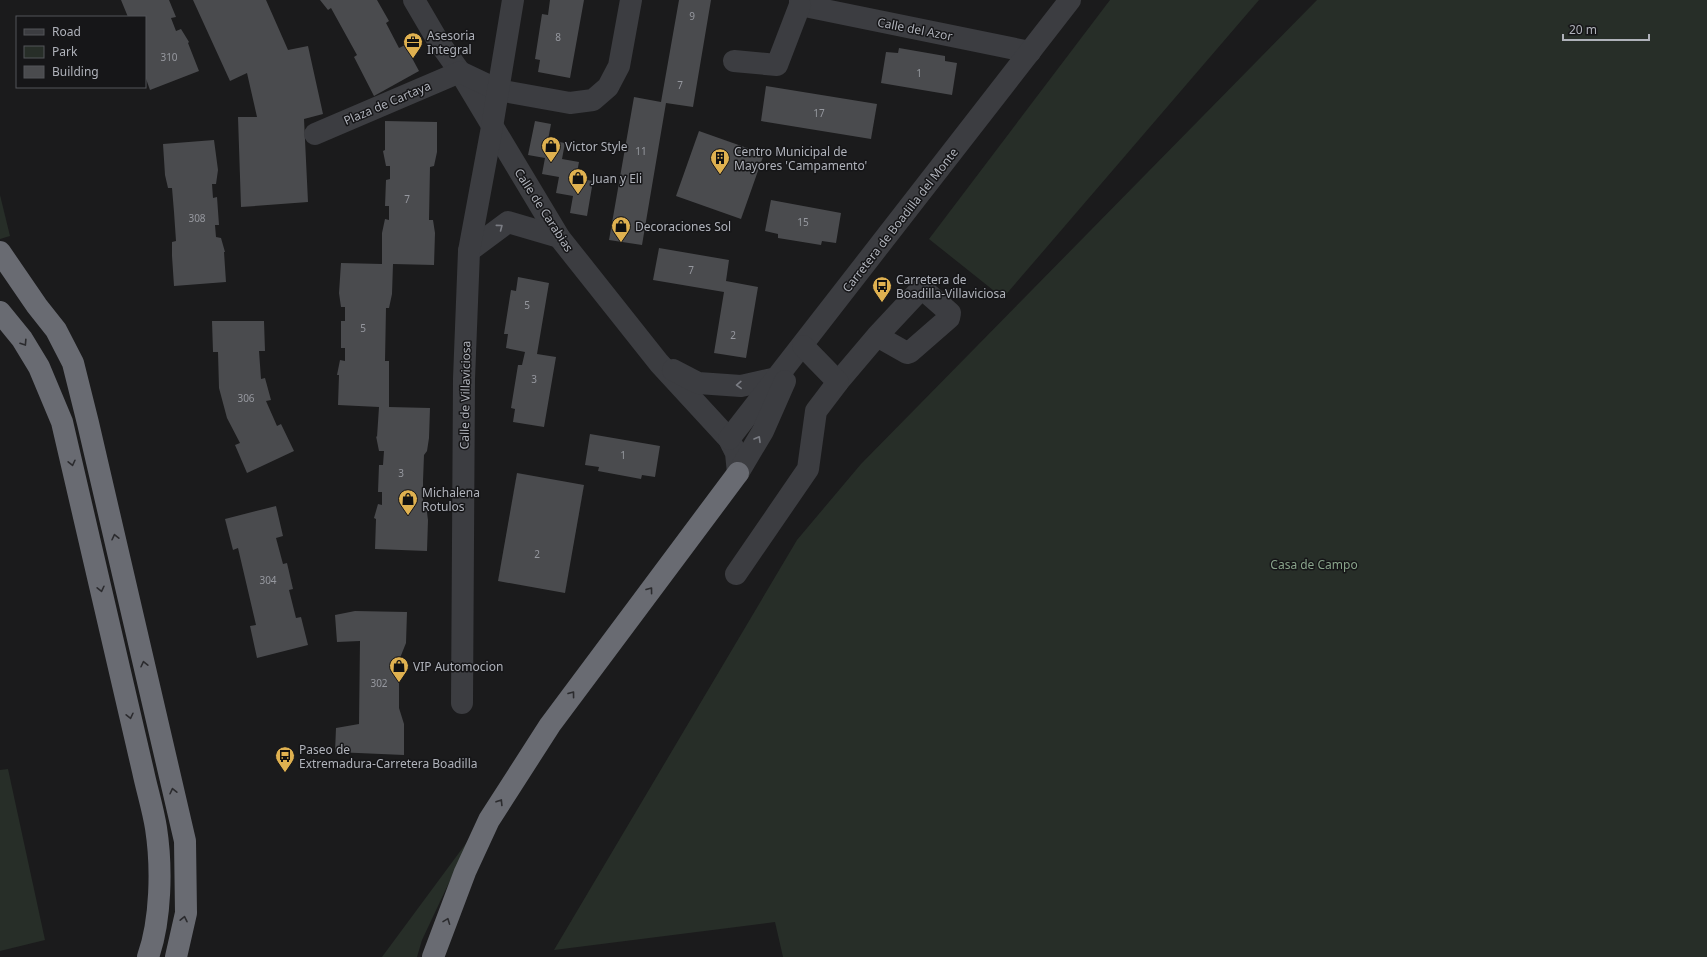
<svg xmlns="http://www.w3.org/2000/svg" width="1707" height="957" font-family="'Noto Sans',sans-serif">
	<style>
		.green { fill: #272e28 }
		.building { fill: #4a4b4e }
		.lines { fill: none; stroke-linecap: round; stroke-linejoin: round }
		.minor { stroke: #3c3d41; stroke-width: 22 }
		.highway { stroke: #696b72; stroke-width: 22 }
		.oneway { stroke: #7b7d84 }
		.oneway2 { stroke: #2b2b2e }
		.labels { text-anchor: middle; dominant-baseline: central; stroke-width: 3; stroke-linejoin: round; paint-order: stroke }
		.number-label { font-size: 10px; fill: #96989f }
		.street-label { font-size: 12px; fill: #afb2ba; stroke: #161618 }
		.poi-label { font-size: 12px; fill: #afb2ba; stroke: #161618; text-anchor: start }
		.park-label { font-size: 12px; fill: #88a38a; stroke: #161618 }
	</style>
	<rect width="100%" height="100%" fill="#1b1b1c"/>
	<g class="green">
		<path d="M 1110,0 L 1259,0 L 1003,298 L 929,239 Z"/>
		<path d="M 1317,0 L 1707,0 L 1707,957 L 783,957 L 775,922 L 554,950 L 797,540 L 861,464 Z"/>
		<path d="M 0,195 L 10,236 L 0,239 Z"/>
		<path d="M 8,769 L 45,940 L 0,951 L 0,770 Z"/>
		<path d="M 470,838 L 422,940 L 417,957 L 382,957 Z"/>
	</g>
	<g class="building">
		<path d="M 121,0 L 169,0 L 176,17 L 171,18 L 176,31 L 181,29 L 189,42 L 188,43 L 199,71 L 150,90 L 145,76 L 145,17 L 128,17 Z"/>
		<path d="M 193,0 L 266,0 L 288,50 L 308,46 L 323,114 L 304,119 L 308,202 L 241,207 L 238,117 L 257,117 L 247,73 L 230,81 Z"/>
		<path d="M 320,0 L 377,0 L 389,21 L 386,23 L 399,48 L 405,45 L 419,71 L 374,96 L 354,57 L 357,55 L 331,8 L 328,10 Z"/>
		<path d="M 550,0 L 584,0 L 570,78 L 538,72 L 540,60 L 535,59 L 542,14 L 548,15 Z"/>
		<path d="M 679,0 L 711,0 L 693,107 L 666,103 L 642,245 L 609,240 L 634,97 L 661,102 Z"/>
		<path d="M 899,48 L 945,56 L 945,61 L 957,63 L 952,95 L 881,83 L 886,52 L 898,53 Z"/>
		<path d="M 766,86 L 877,104 L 871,139 L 761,121 Z"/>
		<path d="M 385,121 L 437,122 L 437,152 L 434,166 L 430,167 L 429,220 L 433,220 L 435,233 L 434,265 L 393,264 L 392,294 L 389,308 L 386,308 L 385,361 L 389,361 L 389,407 L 430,408 L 429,438 L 427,451 L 424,455 L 423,481 L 423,504 L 426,505 L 428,520 L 427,551 L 375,549 L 376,519 L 374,518 L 378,504 L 382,505 L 382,492 L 378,492 L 379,465 L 383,465 L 384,451 L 379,451 L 376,436 L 377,437 L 379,407 L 338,405 L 339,375 L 337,375 L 340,360 L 345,361 L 345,348 L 341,348 L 341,321 L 345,321 L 345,307 L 341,307 L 339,293 L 341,263 L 382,264 L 382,233 L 385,219 L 389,220 L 389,206 L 385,206 L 386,180 L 390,179 L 390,166 L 386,166 L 383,151 L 385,150 Z"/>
		<path d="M 535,121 L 551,124 L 548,140 L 565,143 L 562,159 L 579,162 L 576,178 L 593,181 L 587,216 L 570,213 L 573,196 L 556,193 L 559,177 L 542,174 L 545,158 L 528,155 Z"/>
		<path d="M 699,131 L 764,154 L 741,219 L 676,196 Z"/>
		<path d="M 214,140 L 218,170 L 216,184 L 212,184 L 213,198 L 217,197 L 219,225 L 215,225 L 216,237 L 221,238 L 225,252 L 224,252 L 226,282 L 174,286 L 172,256 L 172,242 L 176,241 L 174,212 L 172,188 L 168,188 L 165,175 L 163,144 Z"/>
		<path d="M 771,200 L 841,213 L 836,243 L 822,241 L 821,245 L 778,238 L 778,234 L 765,231 Z"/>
		<path d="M 659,248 L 729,260 L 726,281 L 758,287 L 746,358 L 714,353 L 724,292 L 653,280 Z"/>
		<path d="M 518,277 L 549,283 L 537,354 L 556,357 L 544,427 L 513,422 L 515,409 L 511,408 L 518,365 L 522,365 L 525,352 L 506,348 L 508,334 L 504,334 L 511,290 L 516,291 Z"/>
		<path d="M 212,321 L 264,321 L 265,351 L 259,351 L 261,379 L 265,378 L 271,400 L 266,401 L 277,426 L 281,424 L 294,451 L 247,473 L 235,445 L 240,443 L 227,418 L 219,388 L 218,352 L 213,352 Z"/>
		<path d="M 590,434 L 660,446 L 655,477 L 642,475 L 641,479 L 598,471 L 599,467 L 585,465 Z"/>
		<path d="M 517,473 L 584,485 L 565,593 L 498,581 Z"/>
		<path d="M 276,506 L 283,536 L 276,538 L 283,564 L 287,563 L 293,589 L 289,590 L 296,618 L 301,617 L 308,645 L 257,658 L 250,626 L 256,625 L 238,548 L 233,550 L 225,519 Z"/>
		<path d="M 355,611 L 407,612 L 406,643 L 400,658 L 399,683 L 399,708 L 404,724 L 404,755 L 335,752 L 336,728 L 359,724 L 360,641 L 337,642 L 335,615 Z"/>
	</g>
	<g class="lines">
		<g class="minor">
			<path d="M 414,0 L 438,41 L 460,72 L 559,237 L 659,363 L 729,439 L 736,453 L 738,473"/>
			<path d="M 800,0 L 800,5 L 1030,52"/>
			<path d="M 734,61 L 777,65 L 800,5"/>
			<path d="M 315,134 L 460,72 L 498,90 L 570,103 L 593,100 L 608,87 L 619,66 L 631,0"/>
			<path d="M 469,251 L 508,222 L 559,237"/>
			<path d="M 673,370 L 698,383 L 741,386 L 777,378"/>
			<path d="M 838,382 L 877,336 L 919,291 L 925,291 L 950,313 L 949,318 L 910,352 L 907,353 L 877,336"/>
			<path d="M 729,439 L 1070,0"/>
			<path d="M 738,473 L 763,431 L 785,381"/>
			<path d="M 736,574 L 808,469 L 816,411 L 838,382 L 803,346"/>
			<path d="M 462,703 L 464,379 L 469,251 L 492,127 L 513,0"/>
		</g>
		<g class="highway">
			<path d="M 0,252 L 37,306 L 56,330 L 73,363 L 88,423 L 185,841 L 186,913 L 176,957"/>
			<path d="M 0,312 L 22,339 L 39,367 L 62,422 L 143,771 C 147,790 153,809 156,828 C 162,867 161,920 148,957"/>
			<path d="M 433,957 L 465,872 L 489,820 L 550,725 L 738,473"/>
		</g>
	</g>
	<defs><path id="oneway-chevron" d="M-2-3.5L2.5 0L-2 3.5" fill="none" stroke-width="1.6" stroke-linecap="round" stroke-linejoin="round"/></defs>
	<g class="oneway">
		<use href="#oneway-chevron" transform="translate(500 227) rotate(-37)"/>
		<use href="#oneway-chevron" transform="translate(739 385) rotate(178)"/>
		<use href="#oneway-chevron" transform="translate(758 439) rotate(-60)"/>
	</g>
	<g class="oneway2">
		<use href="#oneway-chevron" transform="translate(24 343) rotate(57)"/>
		<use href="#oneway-chevron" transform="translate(72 463) rotate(77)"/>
		<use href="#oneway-chevron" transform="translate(115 537) rotate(-103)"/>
		<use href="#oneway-chevron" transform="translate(101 589) rotate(77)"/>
		<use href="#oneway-chevron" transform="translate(650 590) rotate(-53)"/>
		<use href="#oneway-chevron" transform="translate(144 664) rotate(-103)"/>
		<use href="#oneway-chevron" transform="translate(572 694) rotate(-53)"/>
		<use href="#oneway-chevron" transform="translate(130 716) rotate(77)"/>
		<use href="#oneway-chevron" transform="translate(173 791) rotate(-103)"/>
		<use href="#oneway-chevron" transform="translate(500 802) rotate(-58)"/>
		<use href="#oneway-chevron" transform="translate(184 919) rotate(-78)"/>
		<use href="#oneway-chevron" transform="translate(447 921) rotate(-69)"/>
	</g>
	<defs>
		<g id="office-pin" transform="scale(1)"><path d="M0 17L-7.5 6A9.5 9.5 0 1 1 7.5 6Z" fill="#dfb150" stroke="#161618"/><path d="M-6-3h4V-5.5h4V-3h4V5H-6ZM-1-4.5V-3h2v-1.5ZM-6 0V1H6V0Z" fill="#111"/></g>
		<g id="shop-pin" transform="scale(1)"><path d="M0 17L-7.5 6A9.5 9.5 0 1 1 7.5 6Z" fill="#dfb150" stroke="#161618"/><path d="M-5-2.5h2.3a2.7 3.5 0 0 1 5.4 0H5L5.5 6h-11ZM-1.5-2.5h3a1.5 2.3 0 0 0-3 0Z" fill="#111"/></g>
		<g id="building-pin" transform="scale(1)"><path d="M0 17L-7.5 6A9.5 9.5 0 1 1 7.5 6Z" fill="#dfb150" stroke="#161618"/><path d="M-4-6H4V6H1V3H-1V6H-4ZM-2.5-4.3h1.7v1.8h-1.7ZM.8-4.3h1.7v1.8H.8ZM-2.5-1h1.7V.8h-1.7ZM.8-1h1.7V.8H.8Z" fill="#111"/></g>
		<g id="bus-pin" transform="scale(1)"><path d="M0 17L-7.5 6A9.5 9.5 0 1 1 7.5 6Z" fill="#dfb150" stroke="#161618"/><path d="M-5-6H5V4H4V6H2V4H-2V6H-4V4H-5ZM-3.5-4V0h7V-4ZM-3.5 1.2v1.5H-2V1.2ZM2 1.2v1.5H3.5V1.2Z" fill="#111"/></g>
	</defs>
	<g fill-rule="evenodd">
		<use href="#office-pin" x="413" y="42"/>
		<use href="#shop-pin" x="551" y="146"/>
		<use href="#building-pin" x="720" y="158"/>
		<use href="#shop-pin" x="578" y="178"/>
		<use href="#shop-pin" x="621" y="226"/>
		<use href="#bus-pin" x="882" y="286"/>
		<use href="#shop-pin" x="408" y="499"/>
		<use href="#shop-pin" x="399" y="666"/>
		<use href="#bus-pin" x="285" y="756"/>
	</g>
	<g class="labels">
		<g class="number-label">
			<text x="692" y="16">9</text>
			<text x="558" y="37">8</text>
			<text x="169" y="57">310</text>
			<text x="919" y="73">1</text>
			<text x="680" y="85">7</text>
			<text x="819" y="113">17</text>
			<text x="641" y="151">11</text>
			<text x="407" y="199">7</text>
			<text x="197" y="218">308</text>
			<text x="803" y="222">15</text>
			<text x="691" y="270">7</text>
			<text x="527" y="305">5</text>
			<text x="363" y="328">5</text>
			<text x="733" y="335">2</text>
			<text x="534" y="379">3</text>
			<text x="246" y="398">306</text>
			<text x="623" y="455">1</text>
			<text x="401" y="473">3</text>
			<text x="537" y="554">2</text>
			<text x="268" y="580">304</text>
			<text x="379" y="683">302</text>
		</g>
		<g class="street-label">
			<text transform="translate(915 29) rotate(11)">Calle del Azor</text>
			<text transform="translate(387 103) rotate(-23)">Plaza de Cartaya</text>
			<text transform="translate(544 210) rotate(57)">Calle de Carabias</text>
			<text transform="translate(900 220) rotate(-52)">Carretera de Boadilla del Monte</text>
			<text transform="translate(465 395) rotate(-89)">Calle de Villaviciosa</text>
		</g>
		<g class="poi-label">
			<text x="427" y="35">Asesoria<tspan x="427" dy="14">Integral</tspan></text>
			<text x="565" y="146">Victor Style</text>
			<text x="734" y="151">Centro Municipal de<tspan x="734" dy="14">Mayores 'Campamento'</tspan></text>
			<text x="592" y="178">Juan y Eli</text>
			<text x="635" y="226">Decoraciones Sol</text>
			<text x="896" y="279">Carretera de<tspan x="896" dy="14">Boadilla-Villaviciosa</tspan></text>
			<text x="422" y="492">Michalena<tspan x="422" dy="14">Rotulos</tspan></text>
			<text x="413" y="666">VIP Automocion</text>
			<text x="299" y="749">Paseo de<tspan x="299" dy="14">Extremadura-Carretera Boadilla</tspan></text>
		</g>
		<g class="park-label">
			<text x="1314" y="564">Casa de Campo</text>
		</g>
	</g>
	<rect x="16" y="16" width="130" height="72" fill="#161618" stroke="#535459"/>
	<rect x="24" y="29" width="20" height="6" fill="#3c3d41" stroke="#535459"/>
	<text x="52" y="36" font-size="12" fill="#afb2ba">Road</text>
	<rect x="24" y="46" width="20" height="12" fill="#272e28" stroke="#535459"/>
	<text x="52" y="56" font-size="12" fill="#afb2ba">Park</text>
	<rect x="24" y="66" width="20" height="12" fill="#4a4b4e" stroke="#535459"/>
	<text x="52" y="76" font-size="12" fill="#afb2ba">Building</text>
	<path d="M1563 34v6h86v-6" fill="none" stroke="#afb2ba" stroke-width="2"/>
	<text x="1569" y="34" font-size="12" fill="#afb2ba" stroke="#161618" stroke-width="3" paint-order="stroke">20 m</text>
</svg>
